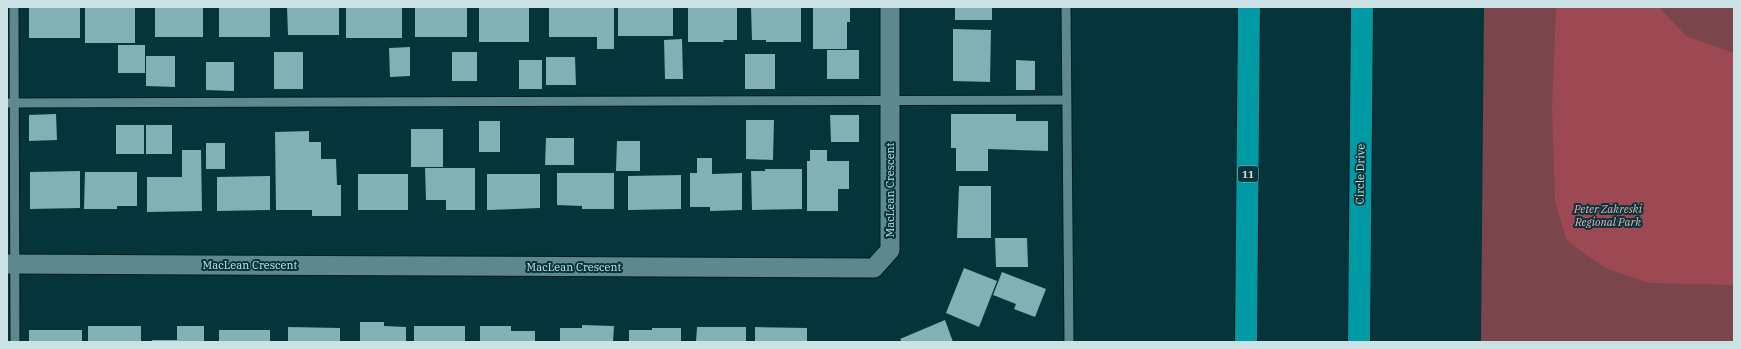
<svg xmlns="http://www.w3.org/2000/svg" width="1741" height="349" font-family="'IBM Plex Serif',serif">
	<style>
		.green { fill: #7a464b }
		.water { fill: #9d4954 }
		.building { fill: #83b0b4 }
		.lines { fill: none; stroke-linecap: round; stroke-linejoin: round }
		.lane-casing { stroke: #001c1f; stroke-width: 11 }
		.street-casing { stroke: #001c1f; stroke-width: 21 }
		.highway-casing { stroke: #001c1f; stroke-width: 24 }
		.lane { stroke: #5d898e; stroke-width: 9 }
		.street { stroke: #5d898e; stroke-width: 19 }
		.highway { stroke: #009aa5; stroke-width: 22 }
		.labels { text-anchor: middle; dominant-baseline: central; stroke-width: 4; stroke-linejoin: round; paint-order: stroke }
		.shield { fill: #05353a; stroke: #90aeb1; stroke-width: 1 }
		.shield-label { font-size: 10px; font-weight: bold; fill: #cbe2e4 }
		.street-label { font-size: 11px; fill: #cbe2e4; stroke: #05353a }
		.park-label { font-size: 11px; font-style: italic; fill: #f5adb3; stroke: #05353a }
	</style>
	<rect width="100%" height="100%" fill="#05353a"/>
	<path class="green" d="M 1484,7 L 1734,7 L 1734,342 L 1481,342 Z"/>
	<path class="water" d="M 1556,7 L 1659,7 L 1686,36 L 1734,53 L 1734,285 L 1650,283 L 1605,268 L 1567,241 L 1555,201 L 1552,108 Z"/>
	<g class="building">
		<rect x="29" y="7" width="51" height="31"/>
		<rect x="85" y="7" width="50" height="36"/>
		<rect x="155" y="7" width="48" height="30"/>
		<rect x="219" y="7" width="51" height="30"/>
		<path d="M 287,7 L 339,7 L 339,35 L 288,35 Z"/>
		<rect x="346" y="7" width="56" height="31"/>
		<rect x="415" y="7" width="52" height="30"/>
		<rect x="479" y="7" width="50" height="35"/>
		<path d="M 549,7 L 614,7 L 614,49 L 597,49 L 597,37 L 549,37 Z"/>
		<rect x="618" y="7" width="55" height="29"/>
		<path d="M 688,7 L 737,7 L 737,40 L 723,40 L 724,42 L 688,42 Z"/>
		<path d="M 751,7 L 801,7 L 801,42 L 766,42 L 766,40 L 752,40 Z"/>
		<path d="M 813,7 L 850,7 L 850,22 L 847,22 L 847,49 L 813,49 Z"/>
		<rect x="955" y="7" width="37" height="13"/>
		<path d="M 953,29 L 991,30 L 990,82 L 953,81 Z"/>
		<path d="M 682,39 L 683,79 L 665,79 L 664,40 Z"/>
		<rect x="118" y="45" width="27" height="28"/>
		<path d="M 410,47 L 410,76 L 390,77 L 389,48 Z"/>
		<rect x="827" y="50" width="32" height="29"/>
		<rect x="274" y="52" width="29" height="37"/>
		<rect x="452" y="52" width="25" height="29"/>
		<rect x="745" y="54" width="30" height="35"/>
		<path d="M 146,56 L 175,56 L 175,87 L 146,86 Z"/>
		<path d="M 546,57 L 575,57 L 576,85 L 546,85 Z"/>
		<rect x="519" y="60" width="23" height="29"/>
		<path d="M 1016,60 L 1035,61 L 1035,90 L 1016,90 Z"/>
		<path d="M 206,62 L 234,62 L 234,91 L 206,90 Z"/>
		<path d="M 56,114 L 57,140 L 29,141 L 29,115 Z"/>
		<path d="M 951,114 L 1016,114 L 1016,121 L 1048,121 L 1048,151 L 988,149 L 988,171 L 956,171 L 956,148 L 951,148 Z"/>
		<path d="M 830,115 L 859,115 L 859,142 L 831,142 Z"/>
		<path d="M 746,120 L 774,120 L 773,160 L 746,159 Z"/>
		<rect x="479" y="121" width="21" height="31"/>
		<rect x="116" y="125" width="28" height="29"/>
		<rect x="146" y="125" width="26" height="29"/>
		<rect x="411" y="129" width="32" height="38"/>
		<path d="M 309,131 L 309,142 L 321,142 L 321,159 L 336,159 L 337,185 L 341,185 L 341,216 L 312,216 L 312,210 L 276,210 L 275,132 Z"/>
		<path d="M 546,138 L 574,138 L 574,165 L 545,165 Z"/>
		<path d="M 617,141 L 640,141 L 640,171 L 616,171 Z"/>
		<rect x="206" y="143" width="19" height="26"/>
		<path d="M 182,150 L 201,150 L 202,211 L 147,212 L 147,177 L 182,177 Z"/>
		<path d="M 810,150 L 827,150 L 827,161 L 849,161 L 849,189 L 838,189 L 838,211 L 807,211 L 807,161 L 810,161 Z"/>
		<path d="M 697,158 L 712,158 L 712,174 L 742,173 L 742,210 L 710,211 L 710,207 L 690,207 L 690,173 L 697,173 Z"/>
		<path d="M 425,168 L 475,168 L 475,210 L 446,210 L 446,200 L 426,200 Z"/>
		<path d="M 765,169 L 802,169 L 802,209 L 752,210 L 751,171 L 765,171 Z"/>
		<path d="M 80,171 L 80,208 L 30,209 L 30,172 Z"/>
		<path d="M 85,172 L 137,172 L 137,206 L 117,206 L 117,209 L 84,209 Z"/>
		<path d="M 557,173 L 614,173 L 614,209 L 582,209 L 582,206 L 557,205 Z"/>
		<rect x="358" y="174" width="50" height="36"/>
		<path d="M 487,174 L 540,174 L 540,208 L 487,210 Z"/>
		<path d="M 681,175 L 681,209 L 628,210 L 628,176 Z"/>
		<path d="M 270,176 L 270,210 L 217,211 L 217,177 Z"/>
		<path d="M 959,186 L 991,186 L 991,238 L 957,238 Z"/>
		<path d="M 995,238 L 1027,238 L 1028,267 L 996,267 Z"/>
		<path d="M 964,268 L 997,281 L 979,327 L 946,313 Z"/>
		<path d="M 1002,272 L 1046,289 L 1035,317 L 1014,309 L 1016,304 L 993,295 Z"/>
		<path d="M 945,320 L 953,342 L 902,342 L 900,339 Z"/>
		<path d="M 360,322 L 384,322 L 384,326 L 406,327 L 406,342 L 360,342 Z"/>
		<path d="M 582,325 L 614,326 L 613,342 L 560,342 L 560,328 L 582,328 Z"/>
		<rect x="88" y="326" width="53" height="16"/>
		<path d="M 177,326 L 204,326 L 204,342 L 152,342 L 152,340 L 177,340 Z"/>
		<rect x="414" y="326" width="51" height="16"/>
		<path d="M 480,326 L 511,326 L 511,331 L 535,331 L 535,342 L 480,342 Z"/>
		<path d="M 288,327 L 340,328 L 340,342 L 288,342 Z"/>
		<path d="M 697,327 L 746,327 L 746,342 L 696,342 Z"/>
		<path d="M 755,327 L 807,328 L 807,342 L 755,342 Z"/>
		<path d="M 652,328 L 681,328 L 681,342 L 629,342 L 629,330 L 652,330 Z"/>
		<rect x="29" y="330" width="53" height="12"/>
		<rect x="219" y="330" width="51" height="12"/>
	</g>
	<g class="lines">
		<g class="lane-casing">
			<g id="lane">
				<path d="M 14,7 L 15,342"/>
				<path d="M 1066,7 L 1069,342"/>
				<path d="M 7,103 L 1066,100"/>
			</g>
		</g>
		<g class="street-casing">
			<path id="street" d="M 7,264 L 874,268 L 890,250 L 890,7"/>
		</g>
		<g class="highway-casing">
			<g id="highway">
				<path d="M 1246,342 L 1249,7"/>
				<path d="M 1359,342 L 1362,7"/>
			</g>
		</g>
		<use href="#lane" class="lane"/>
		<use href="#street" class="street"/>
		<use href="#highway" class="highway"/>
	</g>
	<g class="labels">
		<rect class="shield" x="1238" y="166" width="20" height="16" rx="3"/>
		<g class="shield-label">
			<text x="1248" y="174">11</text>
		</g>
		<g class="street-label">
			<text transform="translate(1360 174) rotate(-89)">Circle Drive</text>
			<text transform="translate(890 190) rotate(-90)">MacLean Crescent</text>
			<text x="250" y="265">MacLean Crescent</text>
			<text x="574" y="267">MacLean Crescent</text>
		</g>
		<g class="park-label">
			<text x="1608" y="209">Peter Zakreski<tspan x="1608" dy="13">Regional Park</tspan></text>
		</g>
	</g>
	<rect width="1741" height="349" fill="none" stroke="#cbe2e4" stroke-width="16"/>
</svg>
